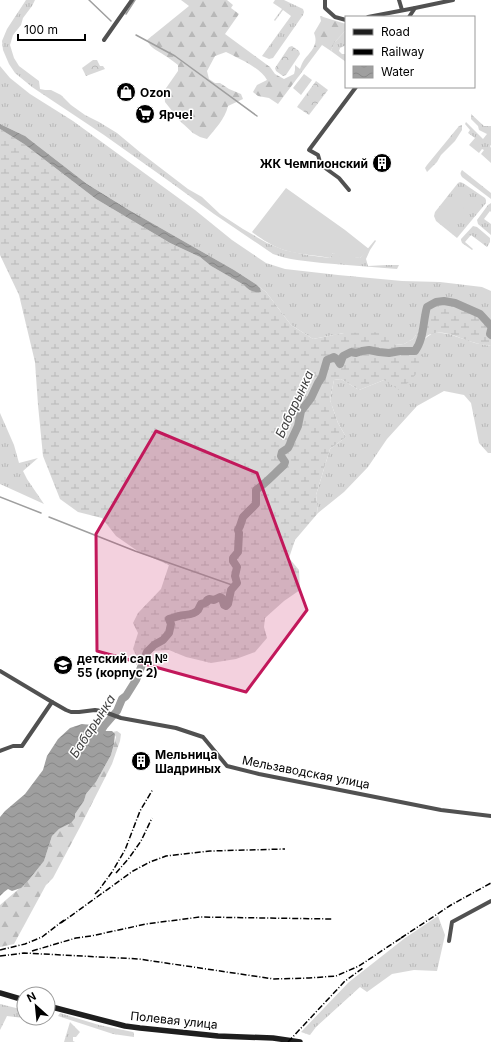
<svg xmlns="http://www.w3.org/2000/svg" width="491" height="1042" font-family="Inter,sans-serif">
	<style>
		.grass { fill: url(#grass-tufts) }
		.forest { fill: url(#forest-firs) }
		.wetland { fill: url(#wetland-marsh) }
		.park { fill: url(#park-crowns) }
		.garden { fill: #d8d8d8 }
		.water { fill: url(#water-waves) }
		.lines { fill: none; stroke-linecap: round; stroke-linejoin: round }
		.stream { stroke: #9f9f9f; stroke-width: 1.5 }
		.river { stroke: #9f9f9f; stroke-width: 8 }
		.street { stroke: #515151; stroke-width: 4 }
		.secondary { stroke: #1e1e1e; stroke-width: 5.5 }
		.rail { stroke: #000; stroke-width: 1.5; stroke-dasharray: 6 2 1 2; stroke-linecap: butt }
		.marked { fill: #c2185b; fill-opacity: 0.2; stroke: #c2185b; stroke-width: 3; stroke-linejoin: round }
		.labels { text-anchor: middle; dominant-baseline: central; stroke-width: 3; stroke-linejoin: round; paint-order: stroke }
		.poi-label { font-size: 12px; font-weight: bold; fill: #000; stroke: #fff; text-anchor: start }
		.street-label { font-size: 12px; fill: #000; stroke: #fff }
		.water-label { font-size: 13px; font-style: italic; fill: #404040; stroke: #fff }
	</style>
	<defs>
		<pattern id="grass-tufts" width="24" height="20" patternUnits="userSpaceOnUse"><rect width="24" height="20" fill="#d8d8d8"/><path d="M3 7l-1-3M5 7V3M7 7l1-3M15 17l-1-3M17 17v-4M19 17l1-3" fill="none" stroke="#b8b8b8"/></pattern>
		<pattern id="forest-firs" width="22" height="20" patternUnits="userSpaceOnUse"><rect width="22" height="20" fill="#d8d8d8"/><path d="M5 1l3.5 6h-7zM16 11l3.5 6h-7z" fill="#b8b8b8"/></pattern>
		<pattern id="wetland-marsh" width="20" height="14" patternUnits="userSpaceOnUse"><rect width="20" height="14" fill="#d8d8d8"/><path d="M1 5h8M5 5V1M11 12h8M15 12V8" fill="none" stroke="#b8b8b8"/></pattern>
		<pattern id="park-crowns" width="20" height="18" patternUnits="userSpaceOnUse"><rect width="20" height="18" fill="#d8d8d8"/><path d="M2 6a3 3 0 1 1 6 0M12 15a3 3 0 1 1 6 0" fill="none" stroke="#b8b8b8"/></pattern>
		<pattern id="water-waves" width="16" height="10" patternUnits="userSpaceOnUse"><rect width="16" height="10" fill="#9f9f9f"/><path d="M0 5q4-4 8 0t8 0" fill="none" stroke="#878787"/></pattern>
	</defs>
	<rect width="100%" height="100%" fill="#fff"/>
	<g class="grass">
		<path d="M 26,0 L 35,0 L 32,6 L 23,18 L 21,25 L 13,35 L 10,45 L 14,58 L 19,66 L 39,81 L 40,89 L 45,90 L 51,90 L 61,95 L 71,105 L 85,115 L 99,122 L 117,133 L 141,153 L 188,189 L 202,197 L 220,214 L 243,229 L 267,243 L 284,250 L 307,255 L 330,258 L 333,253 L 360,258 L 375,240 L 376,241 L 370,250 L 366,259 L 368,266 L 387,265 L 399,265 L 397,269 C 372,267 347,265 322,263 C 305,261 289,260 273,254 L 214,214 L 173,184 L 104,135 L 32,87 L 15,73 L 9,64 L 3,50 L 2,41 L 7,29 Z"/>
		<path d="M 275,0 L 284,0 L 303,9 L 304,12 L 303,15 L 273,58 L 269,59 L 262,56 L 291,16 L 283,10 L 275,21 L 274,20 L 282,9 L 273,3 Z"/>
		<path d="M 346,30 L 346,45 L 340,48 L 339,51 L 342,54 L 346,54 L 346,62 L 331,51 L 334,43 Z"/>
		<path d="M 0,66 L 10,78 L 30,94 L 73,121 L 195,210 L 232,240 L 266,263 L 285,269 L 338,275 L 402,281 L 440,282 L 482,287 L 491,291 L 491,322 L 476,308 L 424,309 L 419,331 L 413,339 L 404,344 L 395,345 L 344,333 L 313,339 L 291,325 L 266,292 L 257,285 L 234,270 L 129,210 L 87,184 L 25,136 L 0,124 Z"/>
		<path d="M 471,114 L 484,126 L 491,126 L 491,145 L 490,146 L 491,148 L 491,163 L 481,154 L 484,150 L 482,149 L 479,153 L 469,145 L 475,138 L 468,133 L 470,130 L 465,124 L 466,122 L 483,139 L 487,134 L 479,130 L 478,126 L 471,119 Z"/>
		<path d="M 462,125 L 462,130 L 455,141 L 441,155 L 437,162 L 427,172 L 425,168 L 427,165 L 459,126 Z"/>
		<path d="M 462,170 L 491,193 L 491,199 L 462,177 C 460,174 460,173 462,170 Z"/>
		<path d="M 460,182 L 463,183 L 485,198 L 486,200 L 486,203 L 457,238 L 436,221 L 434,216 L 435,212 L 458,183 Z"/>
		<path d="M 491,203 L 491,212 L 490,211 L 484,219 L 491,224 L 491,235 L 478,224 L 477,220 L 488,205 Z"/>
		<path d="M 473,226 L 477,227 L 490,238 L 490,242 L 487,247 L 471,235 L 465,242 L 473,249 L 472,250 L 462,243 L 461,240 L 461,239 Z"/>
		<path d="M 434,332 L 449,334 L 475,343 L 491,346 L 491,453 L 488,453 L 479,443 L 471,403 L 464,395 L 444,391 L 417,406 L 387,439 L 368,467 L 344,492 L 318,513 L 316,495 L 330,449 L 346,437 L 338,423 L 330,400 L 334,380 L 341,379 L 359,390 L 384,380 L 420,345 L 423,340 Z"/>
		<path d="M 0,413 L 14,445 L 19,463 L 38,458 L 23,471 L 27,479 L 44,504 L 0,484 Z"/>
		<path d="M 438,916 L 445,935 L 437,971 L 414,970 L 392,974 L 367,992 L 360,987 L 316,1027 L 310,1035 L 301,1032 L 349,982 L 405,938 Z"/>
		<path d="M 0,1004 L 24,1010 L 24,1018 L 48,1018 L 48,1017 L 51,1017 L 47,1022 L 41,1021 L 36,1024 L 31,1019 L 7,1016 L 0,1030 Z"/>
		<path d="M 60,1013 L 99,1025 L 133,1032 L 134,1033 L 134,1037 L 113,1034 L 58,1016 Z"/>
		<path d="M 70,1022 L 80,1032 L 76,1037 L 73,1037 L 73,1041 L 75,1042 L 64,1042 Z"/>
	</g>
	<g class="forest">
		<path d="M 181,0 L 227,0 L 233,5 L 231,8 L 239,14 L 225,34 L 270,67 L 275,74 L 284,79 L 294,74 L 295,70 L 295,65 L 300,69 C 301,66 302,63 304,60 C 311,51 319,45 314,33 L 321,21 L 320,16 L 346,24 L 346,30 L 334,43 L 331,51 L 322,45 L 278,104 L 269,98 L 258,96 L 253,92 L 257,85 L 267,80 C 261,68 238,58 226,52 L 215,56 L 207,71 L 209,79 L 215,83 L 220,83 L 229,89 L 241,94 L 243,99 L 228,106 C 225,119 215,129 207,139 L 200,137 L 193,133 L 180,121 L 165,102 L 164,91 L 178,71 L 178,65 C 173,61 169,58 164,55 C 157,50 150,48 147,40 L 189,6 Z"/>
		<path d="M 117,731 L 121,734 L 120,741 L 112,764 L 80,827 L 53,878 L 46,885 L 14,944 L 0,947 L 0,905 L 28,881 L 44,861 L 52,836 L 59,829 L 71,823 L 75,814 L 84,801 L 86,794 L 96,782 L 111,755 L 116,737 L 113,732 Z"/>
	</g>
	<path class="wetland" d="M 0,129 L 24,144 L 96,199 L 170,243 L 200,257 L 211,266 L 244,285 L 260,288 L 257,285 L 266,292 L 291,325 L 313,339 L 344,333 L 383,332 L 395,345 L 404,344 L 413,339 L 419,331 L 424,309 L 432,302 L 446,298 L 476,308 L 491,322 L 491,346 C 485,345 478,344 472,342 C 455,337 431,322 420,345 L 423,353 L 417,373 L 409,382 L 399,390 L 384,380 L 359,390 L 341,379 L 334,380 L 330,400 L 338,423 L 346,437 L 330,449 L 316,495 L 318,513 L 295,540 L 289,558 L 299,570 L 300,590 L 284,601 L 265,618 L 264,627 L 267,638 L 255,652 L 236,659 L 211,663 L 186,657 L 169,650 L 152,651 L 147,658 L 136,665 L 136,655 L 133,649 L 138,633 L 133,623 L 138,613 L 161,589 L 169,565 L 139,552 L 116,536 L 102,518 L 78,512 L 60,499 L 43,456 L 38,405 L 35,362 L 19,295 L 0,255 Z"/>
	<g class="park">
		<path d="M 292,46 L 299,51 L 300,54 L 286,75 L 283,76 L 276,71 L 275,68 L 289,47 Z"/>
		<path d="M 93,60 L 97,60 L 100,66 L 103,66 L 105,69 L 86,76 L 82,68 Z"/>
		<path d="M 316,81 L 328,90 L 309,115 L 297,107 Z"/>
	</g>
	<g class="garden">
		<path d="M 304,74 L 312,80 L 301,95 L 293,88 Z"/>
		<path d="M 286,188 L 345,230 L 369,249 L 360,258 L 339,256 L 333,253 L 330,258 C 315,255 299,255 284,250 C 272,246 262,239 252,232 Z"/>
		<path d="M 454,196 L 466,205 L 447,228 L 436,219 Z"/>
	</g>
	<g class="water">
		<path d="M 0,124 L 25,136 L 87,184 L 129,210 L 234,270 L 257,285 L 260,288 L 261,292 C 254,293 248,290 244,285 L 211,266 L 200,257 L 170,243 L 96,199 L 24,144 L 0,129 Z"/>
		<path d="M 82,724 L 91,725 L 104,731 L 112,731 L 115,734 L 114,744 L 111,755 L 96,782 L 86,794 L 84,801 L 75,814 L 75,818 L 71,823 L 59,829 L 52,836 L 44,861 L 28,881 L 21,888 L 12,891 L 8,889 L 4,892 L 0,896 L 0,817 L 5,811 L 25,794 L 43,770 L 47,756 L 58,739 L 70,728 Z"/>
	</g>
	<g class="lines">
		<g class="stream">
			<path d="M 89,0 L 111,21"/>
			<path d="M 126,14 L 135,0"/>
			<path d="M 136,35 L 175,56 L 257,116"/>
			<path d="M 0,497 L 41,513"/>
			<path d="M 49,517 L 135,551 L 235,586"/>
		</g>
		<g class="river">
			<path d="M 491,330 L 490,334 L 491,335"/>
			<path d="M 96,739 L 104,726 L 117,711 L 122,699 L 126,696 L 136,680 L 147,652 L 154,645 L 163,640 L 169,633 L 171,624 L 169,619 C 173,618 175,617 179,616 C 185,614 193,616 198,610 C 199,608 200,606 201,604 L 205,603 L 207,602 L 207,600 L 209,599 L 214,600 L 220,597 L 222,598 L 224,605 L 226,606 L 228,604 L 231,590 L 237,583 L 235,576 L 237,567 L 233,561 L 233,558 L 238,552 L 239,533 L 238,530 L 240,526 L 243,517 L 256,504 L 256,490 C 266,483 275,473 284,465 L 285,462 L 281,456 L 282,452 L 288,448 L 290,444 L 291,441 L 298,426 L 301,411 L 311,398 L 318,383 L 322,377 L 327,360 L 334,357 L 337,359 L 340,364 L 343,356 L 351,352 L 356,353 L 362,351 L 369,350 L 379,352 L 389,353 L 400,351 L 415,351 C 424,339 423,321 427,307 L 436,302 L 444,301 L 455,303 L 480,314 L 491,326"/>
		</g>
		<g class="street">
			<path d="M 325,0 L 325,8 L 335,17 L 346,20"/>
			<path d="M 399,0 L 402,10"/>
			<path d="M 368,17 L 415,8"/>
			<path d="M 409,17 L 415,8 L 453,0"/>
			<path d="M 104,40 L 132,0"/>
			<path d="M 349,190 L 339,178 L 321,165 L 318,155 L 309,150 L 356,87"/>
			<path d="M 0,671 L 52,702 L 66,710 L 71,712 L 79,712 L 95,710 L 102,711 L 121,718 L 176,728 L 203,737 L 227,766 L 259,774 L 441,810 L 491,816"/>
			<path d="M 0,751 L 13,746 L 22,746 L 52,702"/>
			<path d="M 449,941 L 452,922 L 491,901"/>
		</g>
		<g class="secondary">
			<path d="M 0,993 L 24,1000"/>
			<path d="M 48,1006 L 125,1026 L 140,1028 L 218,1036 L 273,1038 L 300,1042"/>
		</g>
		<g class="rail">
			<path d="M 116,873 L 129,858 L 141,841 L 152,818"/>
			<path d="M 95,894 L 99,890 L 112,872 L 125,850 L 140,811 L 153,789"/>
			<path d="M 61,923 L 133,871 L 150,862 L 166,856 L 210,851 L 285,849"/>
			<path d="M 401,938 L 451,905 L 491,883"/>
			<path d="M 0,950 L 25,944 L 42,937 L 64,920"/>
			<path d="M 32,951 L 76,938 L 91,936 L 146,924 L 200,917 L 333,919"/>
			<path d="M 0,956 L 24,953 L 139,959 L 274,979 L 309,978 L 336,976 L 359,966 L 404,936"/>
			<path d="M 288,1042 L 345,981 L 363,968"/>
		</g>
	</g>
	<path class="marked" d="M 156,431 L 257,473 L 307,610 L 246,692 L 97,651 L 96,534 Z"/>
	<defs>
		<g id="shop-disc" transform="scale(1)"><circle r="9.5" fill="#000" stroke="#fff"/><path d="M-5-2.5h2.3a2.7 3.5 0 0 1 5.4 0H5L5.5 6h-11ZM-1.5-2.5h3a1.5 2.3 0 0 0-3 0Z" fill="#fff"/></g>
		<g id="supermarket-disc" transform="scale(1)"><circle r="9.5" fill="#000" stroke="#fff"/><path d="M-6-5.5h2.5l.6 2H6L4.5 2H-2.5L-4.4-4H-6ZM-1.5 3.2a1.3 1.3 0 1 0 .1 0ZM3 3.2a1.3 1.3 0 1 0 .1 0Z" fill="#fff"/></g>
		<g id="building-disc" transform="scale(1)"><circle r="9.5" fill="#000" stroke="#fff"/><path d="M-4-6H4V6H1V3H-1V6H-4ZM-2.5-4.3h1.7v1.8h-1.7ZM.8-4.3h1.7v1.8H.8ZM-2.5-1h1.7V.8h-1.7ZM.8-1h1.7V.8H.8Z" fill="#fff"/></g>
		<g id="school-disc" transform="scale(1)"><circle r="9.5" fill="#000" stroke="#fff"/><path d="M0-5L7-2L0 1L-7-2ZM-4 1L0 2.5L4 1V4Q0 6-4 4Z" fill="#fff"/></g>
	</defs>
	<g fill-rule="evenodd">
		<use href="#shop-disc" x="126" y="92"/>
		<use href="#supermarket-disc" x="145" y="114"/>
		<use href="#building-disc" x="382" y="163"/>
		<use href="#school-disc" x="63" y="665"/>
		<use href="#building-disc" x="141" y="761"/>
	</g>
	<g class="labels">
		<g class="poi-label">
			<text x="140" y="92">Ozon</text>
			<text x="159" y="114">Ярче!</text>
			<text x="368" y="163" text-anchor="end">ЖК Чемпионский</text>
			<text x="77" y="658">детский сад №<tspan x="77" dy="14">55 (корпус 2)</tspan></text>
			<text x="155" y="754">Мельница<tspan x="155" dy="14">Шадриных</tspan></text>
		</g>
		<g class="street-label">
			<text transform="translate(306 772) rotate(11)">Мельзаводская улица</text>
			<text transform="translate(174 1020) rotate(6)">Полевая улица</text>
		</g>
		<g class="water-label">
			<text transform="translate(294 404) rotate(-65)">Бабарынка</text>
			<text transform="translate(92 726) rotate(-57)">Бабарынка</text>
		</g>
	</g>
	<rect x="345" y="16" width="130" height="72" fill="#ffffff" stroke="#999999"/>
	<rect x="353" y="29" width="20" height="6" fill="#1e1e1e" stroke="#999999"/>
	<text x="381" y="36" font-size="12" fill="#000000">Road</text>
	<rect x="353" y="49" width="20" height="6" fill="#000000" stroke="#999999"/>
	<text x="381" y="56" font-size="12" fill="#000000">Railway</text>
	<rect x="353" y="66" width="20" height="12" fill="url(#water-waves)" stroke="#999999"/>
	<text x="381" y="76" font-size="12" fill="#000000">Water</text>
	<g transform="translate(36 1006) rotate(333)"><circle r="19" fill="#ffffff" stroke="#999999"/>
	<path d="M0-3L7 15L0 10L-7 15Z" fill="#000000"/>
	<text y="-6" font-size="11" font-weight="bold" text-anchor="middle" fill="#000000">N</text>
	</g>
	<path d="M18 34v6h67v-6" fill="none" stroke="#000000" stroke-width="2"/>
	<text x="24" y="34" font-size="12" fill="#000000" stroke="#ffffff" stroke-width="3" paint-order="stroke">100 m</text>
</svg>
